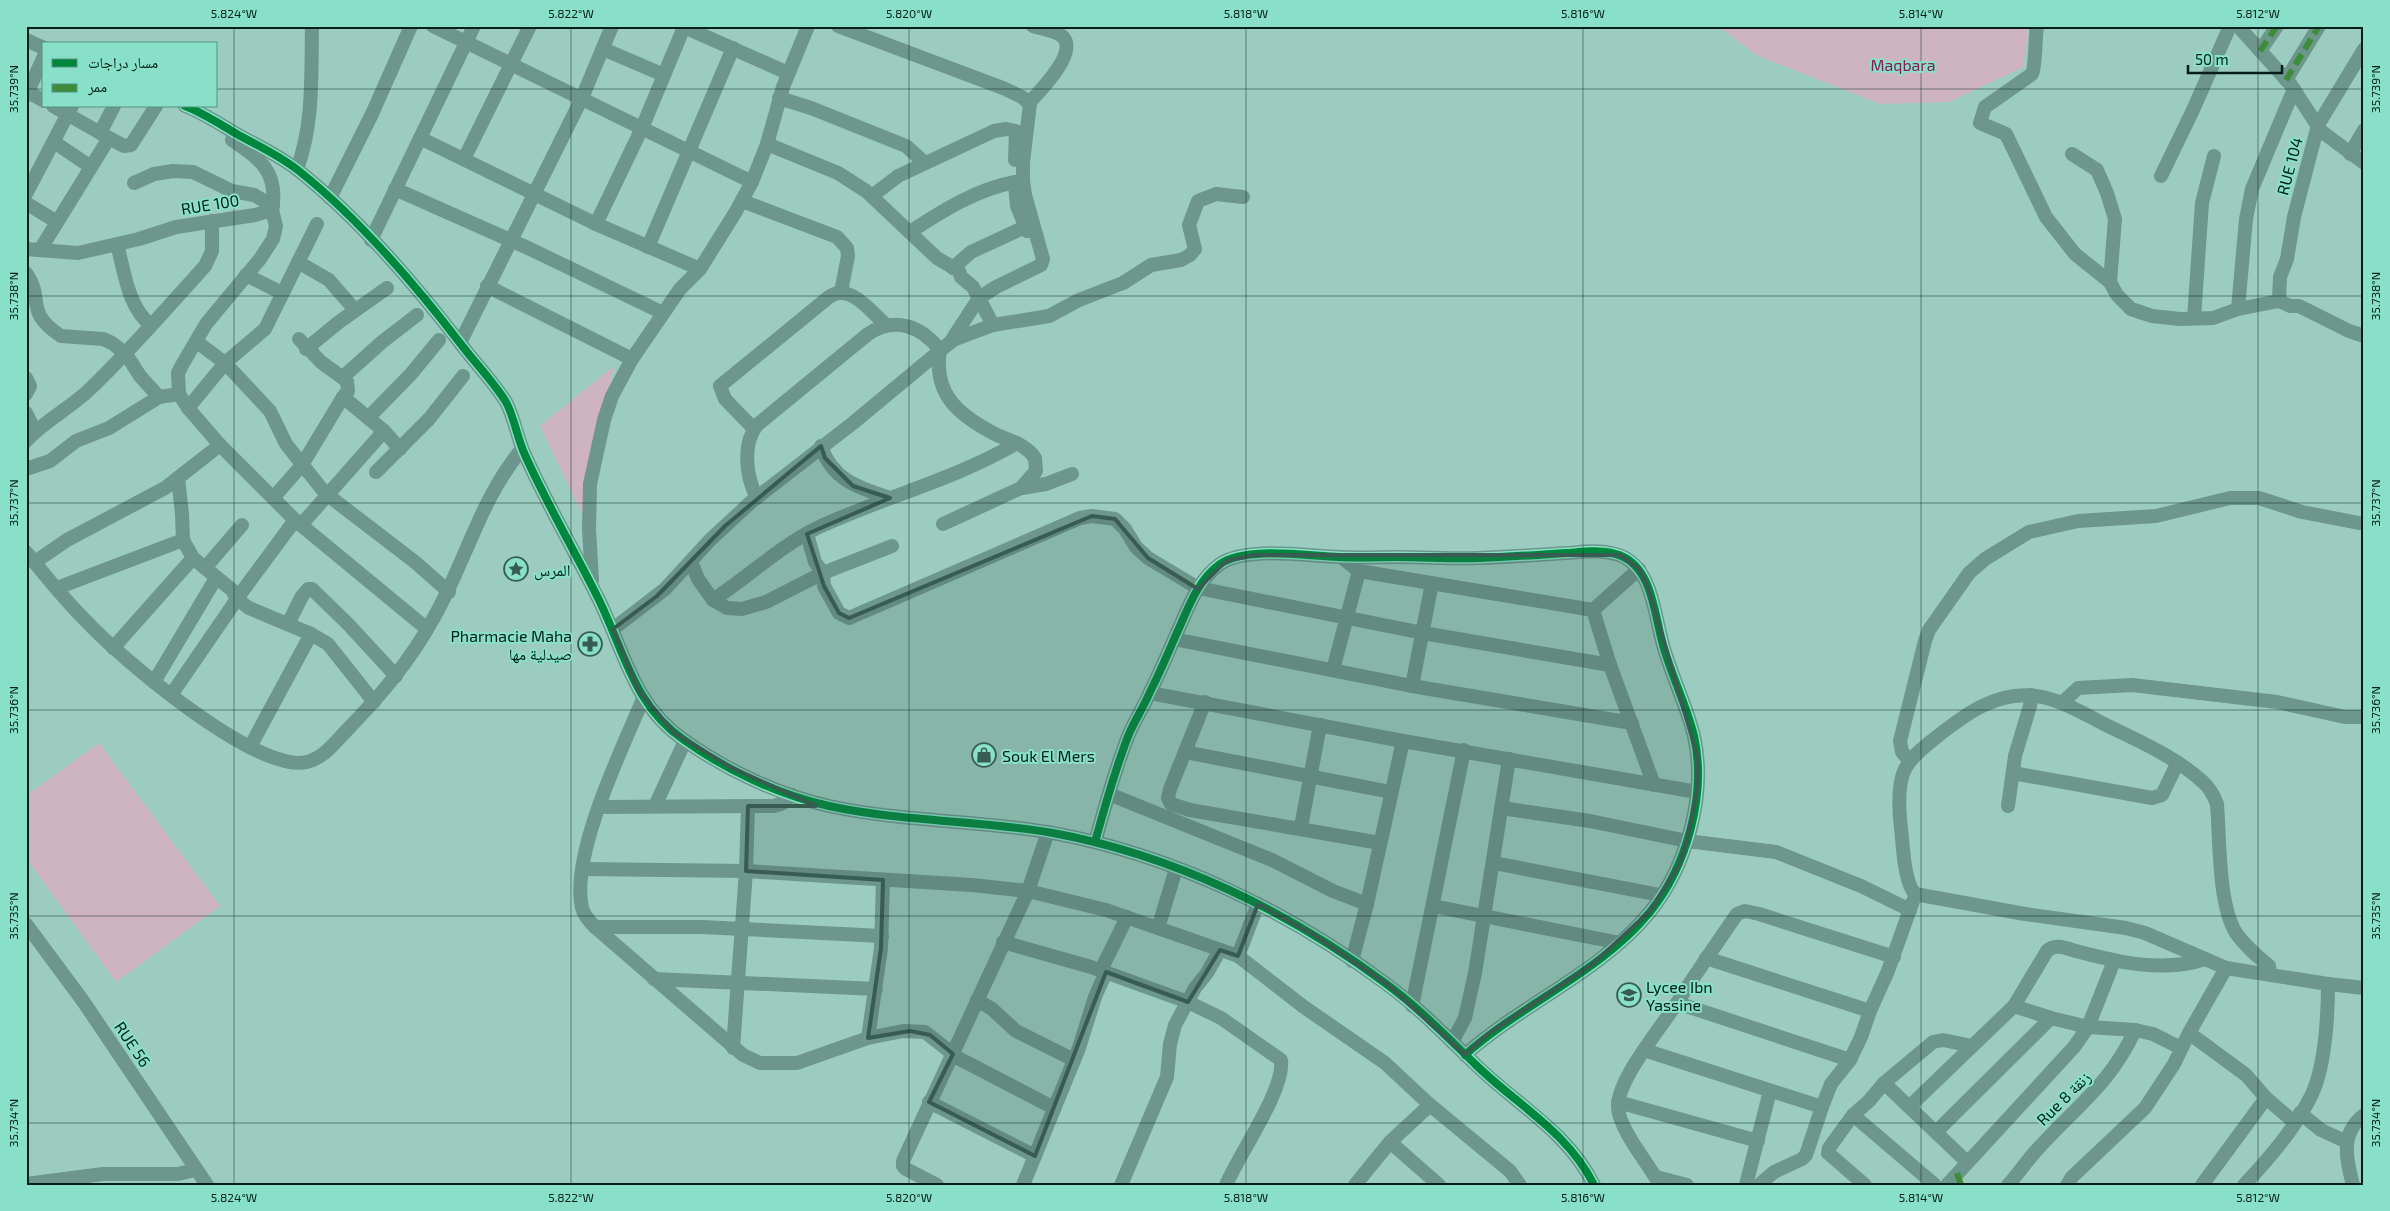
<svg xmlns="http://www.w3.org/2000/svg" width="2390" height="1211" font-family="'Exo 2','Noto Naskh Arabic',sans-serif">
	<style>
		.green { fill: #ceb4c1 }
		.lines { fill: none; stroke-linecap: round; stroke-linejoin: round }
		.minor { stroke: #6d968c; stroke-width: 14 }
		.quiet { stroke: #3e8b39; stroke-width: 6; stroke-dasharray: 12 6; stroke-linecap: butt }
		.cycleway-casing { stroke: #88e0c8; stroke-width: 11 }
		.cycleway { stroke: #00873e; stroke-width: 8 }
		.marked { fill: #395c52; fill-opacity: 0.2; stroke: #395c52; stroke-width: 4; stroke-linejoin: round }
		.ticks { fill: none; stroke: #031f18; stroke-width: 1; stroke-opacity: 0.45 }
		.labels { text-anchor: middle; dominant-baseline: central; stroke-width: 4; stroke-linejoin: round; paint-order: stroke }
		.park-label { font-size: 16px; fill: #861e52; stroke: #88e0c8 }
		.street-label { font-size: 16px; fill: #031f18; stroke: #88e0c8 }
		.poi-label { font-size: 16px; fill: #031f18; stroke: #88e0c8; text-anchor: start }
		.neatline { fill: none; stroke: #031f18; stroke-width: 2 }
		.ticks-label { font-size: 12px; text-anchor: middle; fill: #031f18 }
	</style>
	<rect width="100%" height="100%" fill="#9cccbf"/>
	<g class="green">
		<path d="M 1718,26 L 2029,26 L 2023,67 L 1949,102 L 1880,104 L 1756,55 Z"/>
		<path d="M 614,366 L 583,516 L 540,426 Z"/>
		<path d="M 99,743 L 220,906 L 116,982 L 26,858 L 26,796 Z"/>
	</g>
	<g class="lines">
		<g class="minor">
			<path d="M 433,26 L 752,182"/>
			<path d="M 682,26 L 788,73"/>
			<path d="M 838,26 L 1003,88 L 1022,97 L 1030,104 L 1023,162 L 1023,180 L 1025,195 L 1043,259 L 1041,265 L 996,287 L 979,298 L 953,338"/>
			<path d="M 2037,26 C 2035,38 2036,65 2032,74 L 1985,107 L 1980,123 L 2006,134 L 2046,217 L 2075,254 L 2110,282"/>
			<path d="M 2238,26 L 2291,85 L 2321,131 L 2364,163"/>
			<path d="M 26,40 L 44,48"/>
			<path d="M 603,49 L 664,75"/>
			<path d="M 2260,51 L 2277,26"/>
			<path d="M 2286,80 L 2319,26"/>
			<path d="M 28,92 L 44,101"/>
			<path d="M 26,96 L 44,56"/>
			<path d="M 779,98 L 811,108 L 906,146 L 925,163"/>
			<path d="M 1029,103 C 1040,91 1078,53 1063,37 C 1056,30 1042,29 1033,26"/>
			<path d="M 53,106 L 109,138"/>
			<path d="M 185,106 C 203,113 218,123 235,133 C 256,145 279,155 299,171 C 358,218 414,283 460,343 C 475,363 493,381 506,402 C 515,419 517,438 525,455 C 547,504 574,550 598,598 C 624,650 633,705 684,740 C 726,770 779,795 829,806 C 903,822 979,820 1053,833 C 1173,855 1288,911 1385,983 C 1418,1007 1447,1037 1476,1065 C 1517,1105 1568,1132 1594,1185"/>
			<path d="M 100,133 L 114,106"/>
			<path d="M 420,138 L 596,224 L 700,269"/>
			<path d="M 54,142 L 91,167"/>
			<path d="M 767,144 L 838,173 L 866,191 L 937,258 L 959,271 L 961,277 L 973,287 L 993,325"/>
			<path d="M 2072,154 L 2097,170 L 2107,193 L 2115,219 L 2110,282 L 2117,295 L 2131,309 L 2152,316 L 2180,319 L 2213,318 L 2238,309 L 2279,301 L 2290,306 L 2299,306 L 2349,331 L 2364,336"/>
			<path d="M 2350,154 L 2364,130"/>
			<path d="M 464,159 L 530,26"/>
			<path d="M 297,169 C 314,124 311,73 312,26"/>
			<path d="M 2161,176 L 2193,110 L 2230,26"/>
			<path d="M 134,183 L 154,174 L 173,171 L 193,172 L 232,191 L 254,195 L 273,206"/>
			<path d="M 1015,184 L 1017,206 L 1027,231"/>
			<path d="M 395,189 L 528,248 L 663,313"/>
			<path d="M 26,194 L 72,106"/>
			<path d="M 872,196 L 898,176 L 994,131 L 1006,129 L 1016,131 L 1015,160"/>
			<path d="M 330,198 L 372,114 L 411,26"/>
			<path d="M 742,201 L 837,237 L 847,248 L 848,256 L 841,292"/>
			<path d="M 26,203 L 57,222"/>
			<path d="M 272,210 L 276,226 L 273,239 L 260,259 L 206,324 L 182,365 L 178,373 L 179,394 L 188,408 L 220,445 L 295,520 L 427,629"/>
			<path d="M 596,224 L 642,128 L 684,27"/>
			<path d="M 910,232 C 942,211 977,189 1015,182"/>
			<path d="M 371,240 L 474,26"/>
			<path d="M 117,244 C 124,270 128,308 151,325"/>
			<path d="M 648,247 L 733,48"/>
			<path d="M 26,249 L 78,253 L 139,239 L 176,227 L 255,215 L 272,210 C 279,172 260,159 232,140"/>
			<path d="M 40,250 L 109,138 L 124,146 L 131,145 L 156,106"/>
			<path d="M 298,262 L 329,280 L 355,310"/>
			<path d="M 953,268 L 971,252 L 1025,227"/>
			<path d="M 26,273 C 45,299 23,311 61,336 L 103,339 L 112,343 L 126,354 L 140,376 L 159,397 L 179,394"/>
			<path d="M 246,275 L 282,293"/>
			<path d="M 487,286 L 632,359"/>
			<path d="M 2279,301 L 2280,277 L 2287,259 L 2294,217 L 2318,125 L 2364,49"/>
			<path d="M 2238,309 L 2246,219 L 2252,189 L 2294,89"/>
			<path d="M 2194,318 L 2202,203 L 2214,156"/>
			<path d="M 299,339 L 321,362 L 347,381 L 348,391 L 343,397 L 384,431 L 400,449"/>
			<path d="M 197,342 L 225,363 L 270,411 L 286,444 L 325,493 L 415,562 L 449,592"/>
			<path d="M 460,343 L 582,98 L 612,26"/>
			<path d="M 306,349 L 339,322 L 387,288"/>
			<path d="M 343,377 L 382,342 L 417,315"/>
			<path d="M 26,378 L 30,386 L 26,394"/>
			<path d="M 188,408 L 225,363 L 265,329 L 317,224"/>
			<path d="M 26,413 L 35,431"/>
			<path d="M 368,418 L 411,374 L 439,340"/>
			<path d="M 754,429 L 725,399 L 720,386 L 829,297 C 850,282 872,313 886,325"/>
			<path d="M 26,441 C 44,421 69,409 89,390 C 130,351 167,308 205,266 L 212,251 L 212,221"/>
			<path d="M 821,446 C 832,480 859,488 890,498"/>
			<path d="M 26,469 L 50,461 L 76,441 L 109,428 L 159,397"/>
			<path d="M 376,472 L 429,419 L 463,376"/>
			<path d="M 178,478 L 182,514 L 183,540 L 193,558 L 232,590 L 237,599 L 249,608 L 311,634 L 328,644 L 374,702"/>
			<path d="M 1022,488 L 1046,484 L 1072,474"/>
			<path d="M 274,497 L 302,465 L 343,397"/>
			<path d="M 757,498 C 746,477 742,444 757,425 L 868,334 C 895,316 921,326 940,350 C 933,393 957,414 993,433 C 1008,441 1025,443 1035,458 L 1036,471 L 1021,488 L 943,524"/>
			<path d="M 301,525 L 384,431"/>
			<path d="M 807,534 L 815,562 L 823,573 L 824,586 L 839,613 L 849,618 L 1080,518 L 1092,516 L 1115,519 L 1125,529 L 1136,547 L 1148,558 L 1198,588 L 1423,633 L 1610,665"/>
			<path d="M 26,552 C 46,576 65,601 88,623 C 122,659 257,774 307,762 C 324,758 336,741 348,729 C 381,695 410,661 433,619 C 465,564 480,499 522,449"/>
			<path d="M 1341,557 L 1359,571 L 1593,610"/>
			<path d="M 691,561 L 698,579 L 713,600 L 727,608 L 742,609 L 766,602 L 823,573 L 892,546"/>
			<path d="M 35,562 L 67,540 L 165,488 L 220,445"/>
			<path d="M 205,568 L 242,525"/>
			<path d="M 592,580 L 589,529 L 590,484 L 604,420 L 612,396 L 632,359 L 680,289 L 700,269 L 735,213 L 752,182 L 767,144 L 783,87 L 808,26"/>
			<path d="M 57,588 L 183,540"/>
			<path d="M 713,600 C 748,577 779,547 817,528 C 883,497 954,480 1017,443"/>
			<path d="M 1593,610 L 1610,665 L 1654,785"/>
			<path d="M 1593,610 L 1639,569"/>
			<path d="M 288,624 L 302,596 L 308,589 L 312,589 L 348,624 L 396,676"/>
			<path d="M 613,629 L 665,589 L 710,540 L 751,502 L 853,423 L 953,340 L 993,325 L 1049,316 L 1079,300 L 1123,283 L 1151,265 L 1181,260 L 1190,255 L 1195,249 L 1189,225 L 1198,201 L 1216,194 L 1243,197"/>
			<path d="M 1174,639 L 1412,686 L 1632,723"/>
			<path d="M 113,648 L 193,558"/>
			<path d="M 1333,670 L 1359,571"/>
			<path d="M 154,682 L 216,578"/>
			<path d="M 1412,686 L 1432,583"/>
			<path d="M 1150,693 L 1403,741 L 1697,792"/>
			<path d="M 171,695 L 244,589 L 295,520"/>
			<path d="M 643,699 C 622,749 570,855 582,908 C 584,915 589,921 595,927 L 743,1055 L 760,1063 L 797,1063 L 868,1038 L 881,948 L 883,880"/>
			<path d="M 1205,702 L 1170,789 L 1168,798 L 1171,804 L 1190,810 L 1380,843"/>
			<path d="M 2062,703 L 2078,688 L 2132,685 L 2277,702 L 2345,717 L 2364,717"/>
			<path d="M 250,747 L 311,634"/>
			<path d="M 1185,752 L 1391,792"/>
			<path d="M 1910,761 L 1902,752 L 1900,741 L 1925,641 L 1929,630 L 1969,573 L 1985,559 L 2029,532 L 2078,521 L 2156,516 L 2230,498 L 2259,498 L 2302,512 L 2359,523"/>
			<path d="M 2013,773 L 2152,798 L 2162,795 L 2177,764"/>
			<path d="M 1109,794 L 1272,860 L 1333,891 L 1367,904"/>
			<path d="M 655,806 L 685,741"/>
			<path d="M 2008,806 L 2015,756 L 2030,706 L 2031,695"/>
			<path d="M 599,807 L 774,806 L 783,803 L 792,795"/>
			<path d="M 1501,808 L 1590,821 L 1687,841 L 1776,852 L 1861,886 L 1910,910"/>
			<path d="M 1301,827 L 1320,725"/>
			<path d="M 1095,842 C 1105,806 1115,769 1129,734 C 1135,720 1144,706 1150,692 C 1159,674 1167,656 1175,637 C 1187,612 1196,581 1220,564 C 1246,546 1307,556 1339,557 C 1359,558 1379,557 1399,557 C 1426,557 1452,559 1479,558 C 1508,557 1537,555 1566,553 C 1583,552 1603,549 1619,555 C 1652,567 1654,612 1662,641 C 1670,673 1686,703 1694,736 C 1707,794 1687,866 1650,912 C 1600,973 1523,1003 1465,1055"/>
			<path d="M 1494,863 L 1660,895"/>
			<path d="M 583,869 L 746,871 L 972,885 L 1028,891 L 1106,910 L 1238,956 L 1304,1007 L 1385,1063 L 1430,1105 L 1510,1171 L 1520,1185"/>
			<path d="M 1433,906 L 1620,943"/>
			<path d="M 26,924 L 83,1001 L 207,1185"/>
			<path d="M 595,927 L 702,927 L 882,936"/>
			<path d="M 1158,928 L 1176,869"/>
			<path d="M 1003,942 L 1091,967 L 1188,1002 L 1221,1018 L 1281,1060 C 1285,1090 1239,1154 1226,1185"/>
			<path d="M 1238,956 L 1258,904"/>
			<path d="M 1706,958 L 1870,1011"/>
			<path d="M 1352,961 L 1367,904 L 1403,741"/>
			<path d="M 1101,970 L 1127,917"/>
			<path d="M 2270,975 L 2269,966 C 2257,956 2245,946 2236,933 C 2218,904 2220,840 2217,804 C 2214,796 2210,788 2203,782 C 2175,756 2136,740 2102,723 C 2081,712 2059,699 2036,696 C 1996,690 1963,716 1934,739 C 1924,747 1911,757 1905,769 C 1897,785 1899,811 1901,828 C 1903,846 1904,882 1915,894 L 2025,914 L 2126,928 L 2145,933 L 2226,968 L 2328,984 L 2364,988"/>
			<path d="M 654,979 L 876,989"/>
			<path d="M 977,1000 L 992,1009 L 1016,1031 L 1074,1060"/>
			<path d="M 1677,1003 L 1850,1060"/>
			<path d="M 1412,1006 L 1464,750"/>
			<path d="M 2014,1006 L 2051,1018 L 2088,1027 L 2135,1030 L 2153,1034 L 2181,1048"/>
			<path d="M 2189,1033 L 2246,1075 L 2266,1098 L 2294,1122"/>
			<path d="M 868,1038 L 903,1031 L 925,1032 L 958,1058 L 1054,1108"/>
			<path d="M 1452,1042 L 1465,1018 L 1475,973 L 1509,759"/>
			<path d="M 733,1048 L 746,871 L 748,806"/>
			<path d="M 1644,1050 L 1822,1107 L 1806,1155 L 1802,1159 L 1774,1172 L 1759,1185"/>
			<path d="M 1884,1083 L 1967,1162"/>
			<path d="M 929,1102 L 1035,1156"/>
			<path d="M 1618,1102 L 1758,1141"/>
			<path d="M 1822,1107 L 1831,1084 L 1850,1060 L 1861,1037 L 1870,1011 L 1888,971 L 1913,901"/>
			<path d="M 1909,1107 L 2014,1006 L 2047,951 C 2055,943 2066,948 2076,951 C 2117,962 2163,973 2205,959"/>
			<path d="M 2300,1113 L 2321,1130 L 2347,1142"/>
			<path d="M 1853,1115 L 1935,1185"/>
			<path d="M 1936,1132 L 2051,1018"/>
			<path d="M 1390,1142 L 1439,1185"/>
			<path d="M 1656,1177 L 1687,1185"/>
			<path d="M 26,1184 L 103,1174 L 178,1174 L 195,1170"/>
			<path d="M 937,1185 L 906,1169 L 903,1166 L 903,1161 L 1028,891 L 1048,832"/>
			<path d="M 1023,1185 L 1079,1048 L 1095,997 L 1106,972"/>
			<path d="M 1121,1185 L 1167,1077 L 1170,1044 L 1175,1025 L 1195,988 L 1207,973 L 1220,950"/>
			<path d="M 1355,1185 L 1390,1142 L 1430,1105"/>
			<path d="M 1660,1185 C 1649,1164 1620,1131 1618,1108 C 1616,1081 1662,1026 1677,1003 C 1696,973 1717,943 1737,914 L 1745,911 L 1759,914 L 1894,957"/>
			<path d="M 1746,1185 L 1770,1091"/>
			<path d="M 1865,1185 L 1828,1153 L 1829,1148 L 1853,1115 L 1869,1101 L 1884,1083 L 1933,1042 L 1943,1040 L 1972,1046"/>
			<path d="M 1947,1185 L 2074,1047 L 2088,1027 L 2114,961"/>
			<path d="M 2008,1185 C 2018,1174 2026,1162 2035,1152 C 2073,1109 2111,1084 2135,1030"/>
			<path d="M 2067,1185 L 2072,1177 L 2145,1108 L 2174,1064 L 2189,1033 L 2226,968"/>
			<path d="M 2202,1185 L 2266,1098"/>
			<path d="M 2244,1185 C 2268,1160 2293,1131 2309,1100 C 2325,1072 2328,1017 2328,984"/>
			<path d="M 2353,1185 C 2346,1159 2340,1133 2364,1115"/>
		</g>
		<g class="quiet">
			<path d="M 2260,51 L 2277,26"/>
			<path d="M 2286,80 L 2319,26"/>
			<path d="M 1957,1173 L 1961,1185"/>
		</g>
		<g class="cycleway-casing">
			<g id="cycleway">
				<path d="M 185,106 C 203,113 218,123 235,133 C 256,145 279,155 299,171 C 358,218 414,283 460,343 C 475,363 493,381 506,402 C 515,419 517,438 525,455 C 547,504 574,550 598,598 C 624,650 633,705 684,740 C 726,770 779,795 829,806 C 903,822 979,820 1053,833 C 1173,855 1288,911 1385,983 C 1418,1007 1447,1037 1476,1065 C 1517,1105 1568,1132 1594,1185"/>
				<path d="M 1095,842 C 1105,806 1115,769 1129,734 C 1135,720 1144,706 1150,692 C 1159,674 1167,656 1175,637 C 1187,612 1196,581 1220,564 C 1246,546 1307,556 1339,557 C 1359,558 1379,557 1399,557 C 1426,557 1452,559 1479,558 C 1508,557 1537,555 1566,553 C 1583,552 1603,549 1619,555 C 1652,567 1654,612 1662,641 C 1670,673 1686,703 1694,736 C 1707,794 1687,866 1650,912 C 1600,973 1523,1003 1465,1055"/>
			</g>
		</g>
		<use href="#cycleway" class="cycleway"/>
	</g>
	<path class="marked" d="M 821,446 L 825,458 L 853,486 L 890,498 L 807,534 L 824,586 L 839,613 L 849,618 L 1092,516 L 1115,519 L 1148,558 L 1198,589 L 1226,561 L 1254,555 L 1620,555 L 1639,569 L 1647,584 L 1698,758 L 1697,792 L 1687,841 L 1679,865 L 1651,910 L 1593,964 L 1488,1034 L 1465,1055 L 1388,985 L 1312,934 L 1258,904 L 1238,956 L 1220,950 L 1188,1002 L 1106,972 L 1035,1156 L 929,1102 L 953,1054 L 930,1035 L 910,1031 L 868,1038 L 881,948 L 883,880 L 746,871 L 748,806 L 816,806 L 732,768 L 674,733 L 638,690 L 613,629 L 657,596 L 725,526 Z"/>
	<path class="ticks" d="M 234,26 L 234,1185M 571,26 L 571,1185M 909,26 L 909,1185M 1246,26 L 1246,1185M 1583,26 L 1583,1185M 1921,26 L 1921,1185M 2258,26 L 2258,1185M 26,89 L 44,89M 216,89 L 2364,89M 26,296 L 2364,296M 26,503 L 2364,503M 26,710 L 2364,710M 26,916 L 2364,916M 26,1123 L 2364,1123"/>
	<defs>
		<g id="sight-ring" transform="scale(1.25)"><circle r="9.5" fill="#88e0c8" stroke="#395c52" stroke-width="1.5"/><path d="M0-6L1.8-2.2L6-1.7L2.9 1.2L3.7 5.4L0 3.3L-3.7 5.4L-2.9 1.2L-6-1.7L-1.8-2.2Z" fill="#395c52"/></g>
		<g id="pharmacy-ring" transform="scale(1.25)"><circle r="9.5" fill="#88e0c8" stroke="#395c52" stroke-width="1.5"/><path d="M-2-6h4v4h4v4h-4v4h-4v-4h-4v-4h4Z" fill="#395c52"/></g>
		<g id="shop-ring" transform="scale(1.25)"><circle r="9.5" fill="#88e0c8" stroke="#395c52" stroke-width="1.5"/><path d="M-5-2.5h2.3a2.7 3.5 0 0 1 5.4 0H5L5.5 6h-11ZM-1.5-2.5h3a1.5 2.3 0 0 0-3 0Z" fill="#395c52"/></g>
		<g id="school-ring" transform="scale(1.25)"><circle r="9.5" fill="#88e0c8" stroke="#395c52" stroke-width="1.5"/><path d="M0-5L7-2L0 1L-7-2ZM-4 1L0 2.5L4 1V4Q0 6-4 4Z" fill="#395c52"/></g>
	</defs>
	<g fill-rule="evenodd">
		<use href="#sight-ring" x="516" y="569"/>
		<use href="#pharmacy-ring" x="590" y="644"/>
		<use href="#shop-ring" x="984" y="755"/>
		<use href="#school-ring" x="1629" y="995"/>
	</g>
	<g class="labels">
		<g class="park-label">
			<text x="1903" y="64">Maqbara</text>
		</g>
		<g class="street-label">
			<text transform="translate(2289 166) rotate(-75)">RUE 104</text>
			<text transform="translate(210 204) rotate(-9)">RUE 100</text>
			<text transform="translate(133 1044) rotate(56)">RUE 56</text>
			<text transform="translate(2063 1098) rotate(-45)">Rue 8 زنقة</text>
		</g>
		<g class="poi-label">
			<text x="534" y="569">المرس</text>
			<text x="572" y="635" text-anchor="end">Pharmacie Maha<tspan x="572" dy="18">صيدلية مها</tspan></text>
			<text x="1002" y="755">Souk El Mers</text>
			<text x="1646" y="986">Lycee Ibn<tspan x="1646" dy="18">Yassine</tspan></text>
		</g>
	</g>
	<rect width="2390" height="1211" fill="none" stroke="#88e0c8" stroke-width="55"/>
	<rect x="42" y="42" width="175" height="65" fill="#88e0c8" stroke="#539382"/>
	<rect x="52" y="59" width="25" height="8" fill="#00873e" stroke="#539382"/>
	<text x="88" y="68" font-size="15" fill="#031f18">مسار دراجات</text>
	<rect x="52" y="84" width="25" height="8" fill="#3e8b39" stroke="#539382"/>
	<text x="88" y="92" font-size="15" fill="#031f18">ممر</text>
	<path d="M2188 65v8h94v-8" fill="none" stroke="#031f18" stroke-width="2.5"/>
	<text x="2195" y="65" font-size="15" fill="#031f18" stroke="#88e0c8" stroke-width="4" paint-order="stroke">50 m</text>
	<rect x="28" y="28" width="2334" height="1156" class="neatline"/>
	<g class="ticks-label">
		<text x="234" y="18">5.824°W</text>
		<text x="571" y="18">5.822°W</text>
		<text x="909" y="18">5.820°W</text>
		<text x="1246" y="18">5.818°W</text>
		<text x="1583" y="18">5.816°W</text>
		<text x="1921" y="18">5.814°W</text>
		<text x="2258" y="18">5.812°W</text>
		<text transform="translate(14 89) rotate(-90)" y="4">35.739°N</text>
		<text transform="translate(2376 89) rotate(-90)" y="4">35.739°N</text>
		<text transform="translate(14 296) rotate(-90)" y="4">35.738°N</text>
		<text transform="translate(2376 296) rotate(-90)" y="4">35.738°N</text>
		<text transform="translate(14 503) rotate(-90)" y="4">35.737°N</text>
		<text transform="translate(2376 503) rotate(-90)" y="4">35.737°N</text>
		<text transform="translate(14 710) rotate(-90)" y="4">35.736°N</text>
		<text transform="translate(2376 710) rotate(-90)" y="4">35.736°N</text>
		<text transform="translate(14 916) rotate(-90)" y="4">35.735°N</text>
		<text transform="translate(2376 916) rotate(-90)" y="4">35.735°N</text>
		<text transform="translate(14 1123) rotate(-90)" y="4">35.734°N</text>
		<text transform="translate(2376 1123) rotate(-90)" y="4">35.734°N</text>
		<text x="234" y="1202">5.824°W</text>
		<text x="571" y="1202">5.822°W</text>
		<text x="909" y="1202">5.820°W</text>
		<text x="1246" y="1202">5.818°W</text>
		<text x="1583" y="1202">5.816°W</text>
		<text x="1921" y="1202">5.814°W</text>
		<text x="2258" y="1202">5.812°W</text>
	</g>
</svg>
